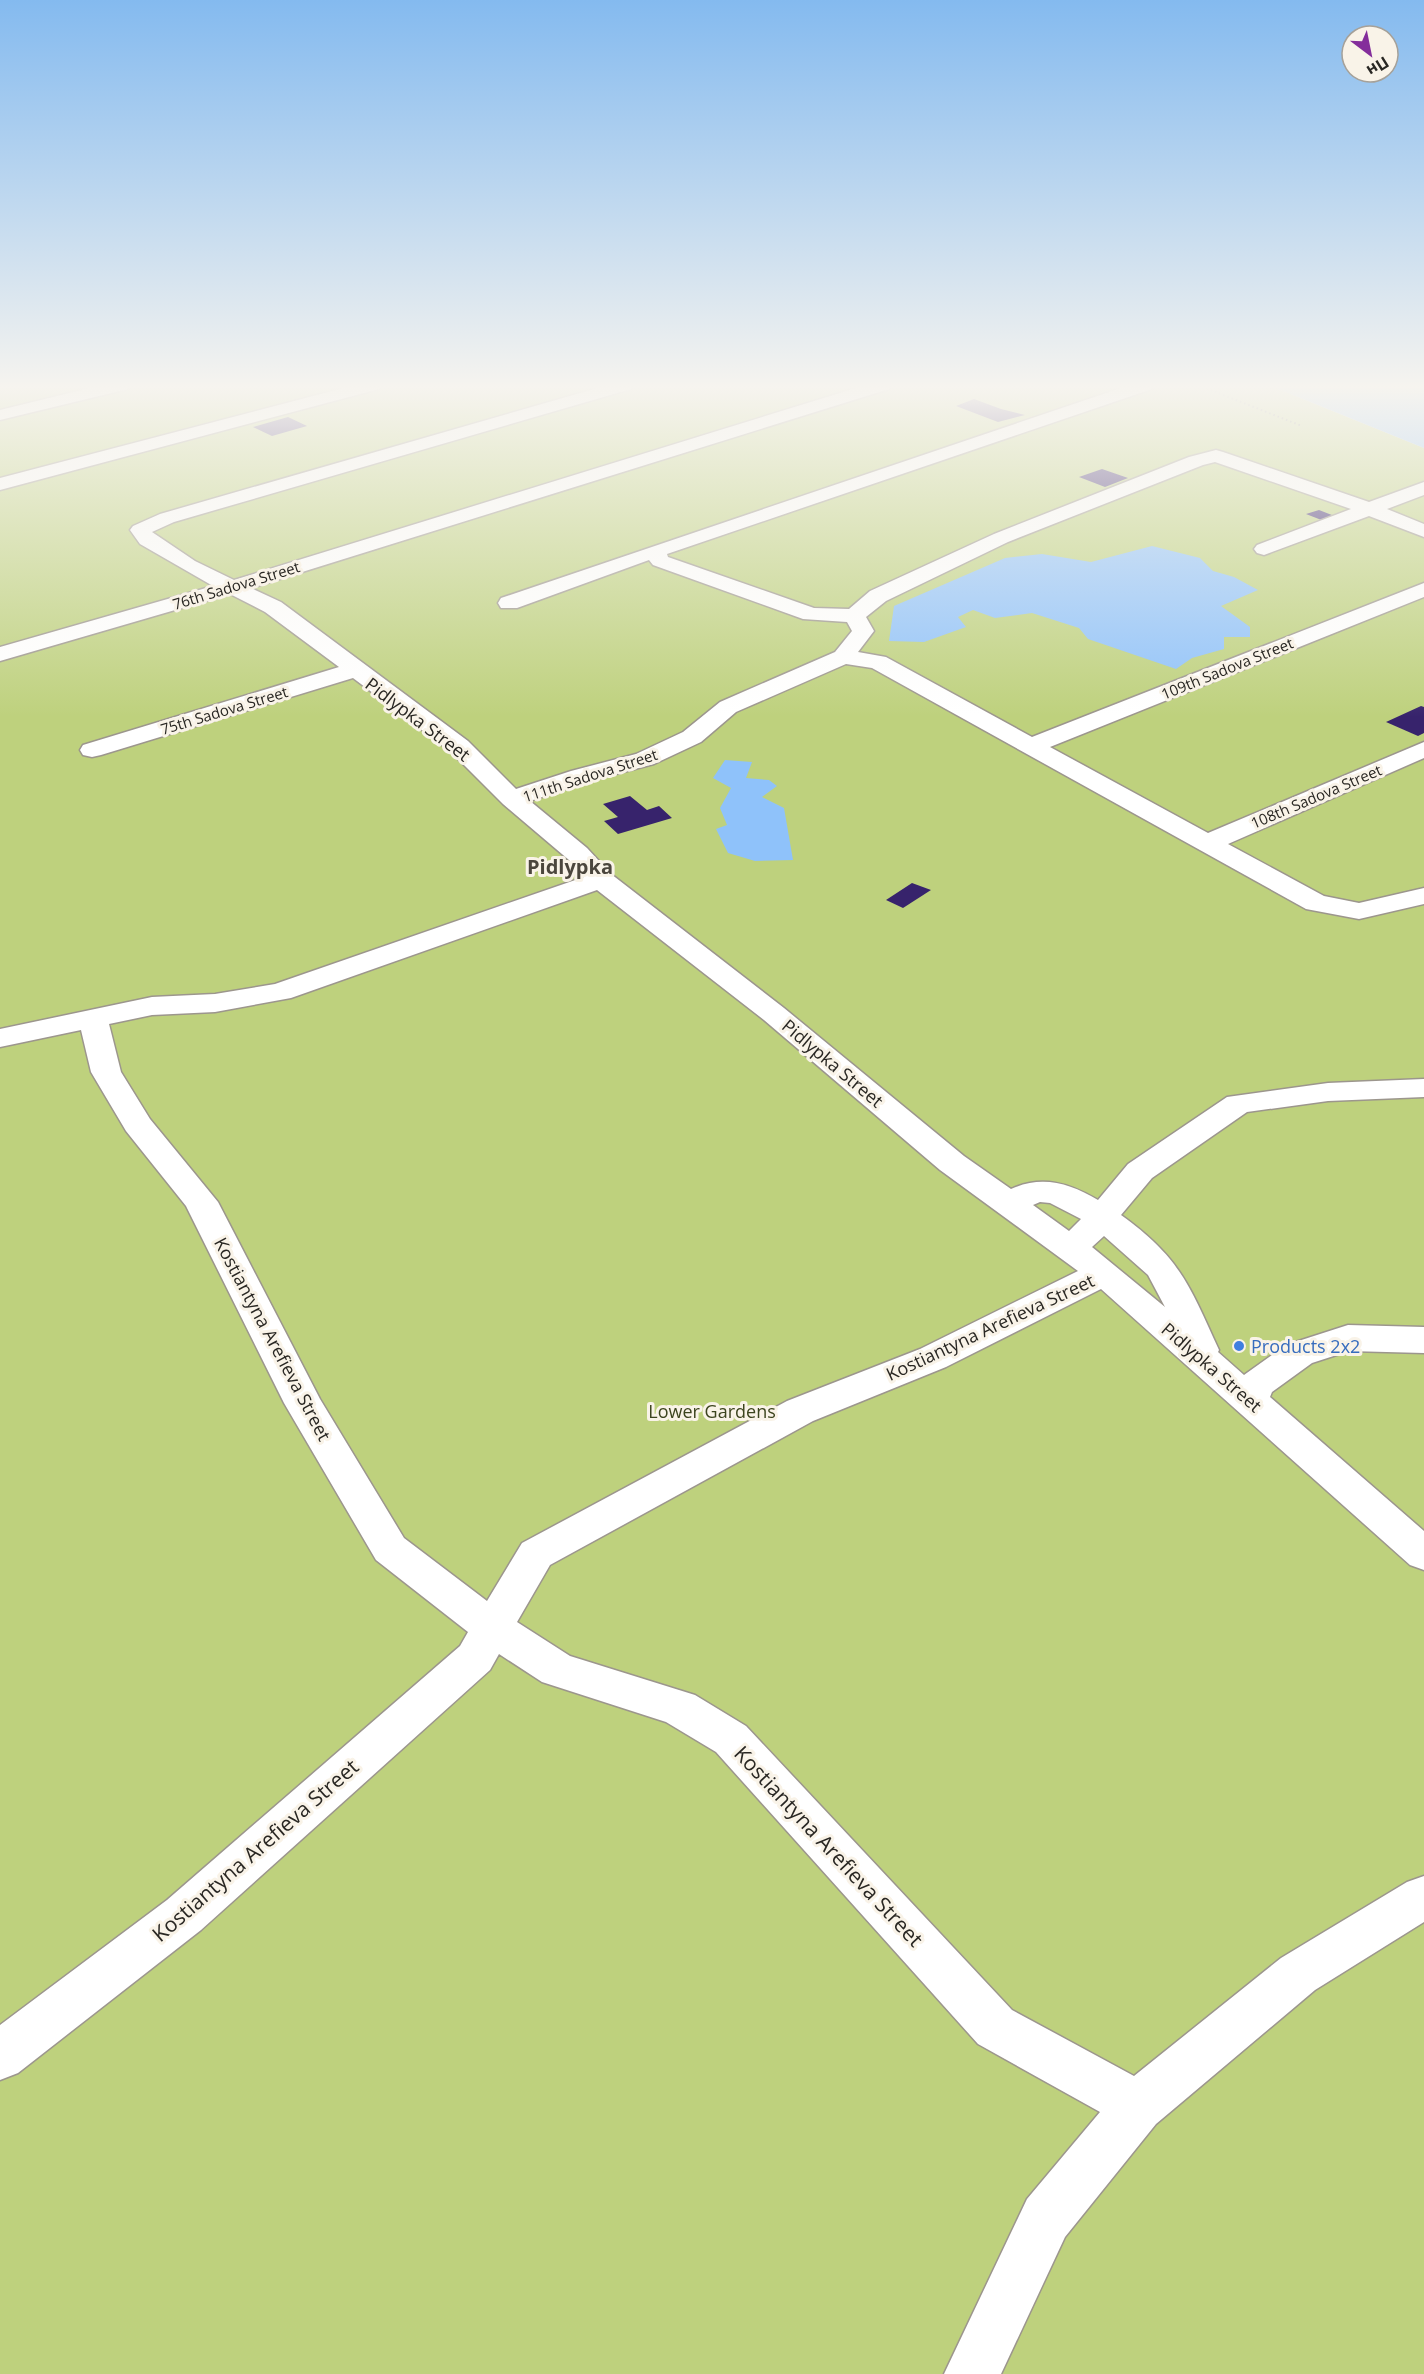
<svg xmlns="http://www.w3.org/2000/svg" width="1424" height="2374" font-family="'Open Sans',sans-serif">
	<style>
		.green { fill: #bed17d }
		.water { fill: #8fc2fa }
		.building { fill: #37236c }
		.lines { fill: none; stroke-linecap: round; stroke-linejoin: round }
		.minor-casing { stroke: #9c968d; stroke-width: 3 }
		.path { stroke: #827f78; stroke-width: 2; stroke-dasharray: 1.5 3; stroke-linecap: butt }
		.minor { fill: #fff; fill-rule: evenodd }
		.shop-dot { fill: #3f7fe0; stroke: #f9f3e8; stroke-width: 2 }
		.labels { text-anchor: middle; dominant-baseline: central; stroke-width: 6; stroke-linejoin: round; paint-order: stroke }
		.far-street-label { font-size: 15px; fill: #292723; stroke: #f9f3e8 }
		.street-label { font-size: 18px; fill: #292723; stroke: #f9f3e8 }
		.shop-label { font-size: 18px; fill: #366cbe; stroke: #f9f3e8; text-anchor: start }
		.park-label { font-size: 18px; fill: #3c441e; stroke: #f9f3e8 }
		.neighbourhood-label { font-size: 20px; font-weight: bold; fill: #4b463d; stroke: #f9f3e8 }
		.near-street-label { font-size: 21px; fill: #292723; stroke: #f9f3e8 }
	</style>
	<rect width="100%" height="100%" fill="#ebe6db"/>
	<path class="green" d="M 0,385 L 1268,385 L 1424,448 L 1424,2374 L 0,2374 Z"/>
	<g class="water">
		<path d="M 1268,385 L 1424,385 L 1424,448 L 1281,390 Z"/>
		<path d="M 1152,546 L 1200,558 L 1213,571 L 1234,577 L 1258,590 L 1221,606 L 1250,627 L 1250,637 L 1224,637 L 1224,649 L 1192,658 L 1176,669 L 1088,639 L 1079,628 L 1032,613 L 995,618 L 973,610 L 958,617 L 966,627 L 924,642 L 889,641 L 894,606 L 1005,558 L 1042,554 L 1091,562 Z"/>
		<path d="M 725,760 L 752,762 L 746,778 L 769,780 L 777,786 L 762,797 L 784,808 L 793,860 L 755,861 L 728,853 L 716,829 L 727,825 L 720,808 L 731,788 L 713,778 Z"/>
	</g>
	<g class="building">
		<path d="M 974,399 L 1001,409 L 1025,415 L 998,422 L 956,406 Z"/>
		<path d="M 288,417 L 307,426 L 272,436 L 253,427 Z"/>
		<path d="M 1102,469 L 1128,478 L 1105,487 L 1079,477 Z"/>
		<path d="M 1319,510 L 1337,517 L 1324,521 L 1306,514 Z"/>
		<path d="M 1421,706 L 1424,707 L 1424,733 L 1418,736 L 1386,722 Z"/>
		<path d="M 630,796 L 647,810 L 659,806 L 672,818 L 618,834 L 604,821 L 618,817 L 603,804 Z"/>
		<path d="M 912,883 L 931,890 L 903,908 L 886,900 Z"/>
	</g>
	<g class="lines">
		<g class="minor-casing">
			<g id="minor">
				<path d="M 102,385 L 131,385 L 128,389 L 0,420 L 0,410 Z"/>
				<path d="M 355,385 L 382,385 L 379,389 L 0,490 L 0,478 Z"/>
				<path d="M 608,385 L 634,385 L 631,389 L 174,522 L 152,532 L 195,561 L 234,580 L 866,385 L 891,385 L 889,389 L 251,588 L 281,602 L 468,741 L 516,789 L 571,771 L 636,754 L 683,732 L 720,702 L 835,652 L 852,631 L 847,622 L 803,619 L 653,565 L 649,560 L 517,608 L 501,608 L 498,603 L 501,598 L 1130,385 L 1155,385 L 1152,389 L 667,554 L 668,557 L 814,608 L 849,609 L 870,591 L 994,534 L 1189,457 L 1216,450 L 1223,452 L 1369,502 L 1424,482 L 1424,495 L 1387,509 L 1424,524 L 1424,537 L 1369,516 L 1264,555 L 1257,553 L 1254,549 L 1257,545 L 1351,509 L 1215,462 L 1203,465 L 1008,542 L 886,601 L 866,617 L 874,631 L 858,652 L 886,657 L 1032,737 L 1424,583 L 1424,597 L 1050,747 L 1208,833 L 1424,742 L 1424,758 L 1228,844 L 1324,896 L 1359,903 L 1424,888 L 1424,904 L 1359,919 L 1306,909 L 872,668 L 846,664 L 736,712 L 701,742 L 654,764 L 589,781 L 530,801 L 587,848 L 611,874 L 784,1008 L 964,1156 L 1011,1189 C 1042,1175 1069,1183 1098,1200 L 1128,1164 L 1227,1097 L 1328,1083 L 1424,1079 L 1424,1097 L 1328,1101 L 1247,1112 L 1152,1178 L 1121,1215 C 1181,1258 1190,1287 1219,1350 L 1218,1352 L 1244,1375 L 1286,1345 L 1348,1325 L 1424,1327 L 1424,1353 L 1349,1351 L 1312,1363 L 1272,1392 L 1270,1397 L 1424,1531 L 1424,1570 L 1410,1565 L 1101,1289 L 946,1367 L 813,1421 L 550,1565 L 517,1622 L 570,1656 L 695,1695 L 746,1726 L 1012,2010 L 1134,2076 L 1281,1958 L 1407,1882 L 1424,1876 L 1424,1922 L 1315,1990 L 1156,2124 L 1065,2237 L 1001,2374 L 944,2374 L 1027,2199 L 1100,2112 L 978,2044 L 716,1752 L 666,1722 L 542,1682 L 499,1654 L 490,1670 L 201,1930 L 18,2073 L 0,2080 L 0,2025 L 167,1900 L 460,1646 L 468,1632 L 376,1560 L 284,1403 L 186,1206 L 126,1131 L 91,1072 L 81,1030 L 0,1047 L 0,1029 L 152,997 L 215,994 L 275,984 L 584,877 L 569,860 L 503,804 L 450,751 L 353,678 L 101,755 L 92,757 L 83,755 L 80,750 L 83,745 L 339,667 L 265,612 L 230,594 L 0,661 L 0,647 L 213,586 L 140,544 L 130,530 L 133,526 L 160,514 ZM 597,890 L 764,1020 L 940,1170 L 1078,1271 L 920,1349 L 787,1401 L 522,1543 L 487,1601 L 404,1538 L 320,1399 L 218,1202 L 150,1119 L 121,1072 L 109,1024 L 152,1015 L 215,1012 L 291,998 ZM 1040,1202 L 1050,1203 L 1081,1219 L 1069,1231 L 1033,1205 ZM 1104,1236 L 1148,1275 L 1165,1307 L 1092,1247 Z"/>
			</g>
		</g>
		<path class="path" d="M 1198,385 L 1302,426"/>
		<use href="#minor" class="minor"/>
	</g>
	<linearGradient id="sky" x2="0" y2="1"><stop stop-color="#84baef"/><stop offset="0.54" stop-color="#f6f4ef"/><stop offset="1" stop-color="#f6f4ef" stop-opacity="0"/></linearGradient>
	<rect width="1424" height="717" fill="url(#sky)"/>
	<circle class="shop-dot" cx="1239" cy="1346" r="6"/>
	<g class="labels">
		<g class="far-street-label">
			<text transform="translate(236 585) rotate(-17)">76th Sadova Street</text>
			<text transform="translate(1227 668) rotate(-22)">109th Sadova Street</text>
			<text transform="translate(224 710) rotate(-17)">75th Sadova Street</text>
			<text transform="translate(590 775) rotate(-18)">111th Sadova Street</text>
			<text transform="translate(1316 796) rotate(-23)">108th Sadova Street</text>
		</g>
		<g class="street-label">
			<text transform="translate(418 719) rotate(37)">Pidlypka Street</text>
			<text transform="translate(833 1063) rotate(40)">Pidlypka Street</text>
			<text transform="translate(990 1327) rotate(-25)">Kostiantyna Arefieva Street</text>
			<text transform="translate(273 1339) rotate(62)">Kostiantyna Arefieva Street</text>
			<text transform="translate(1212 1367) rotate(41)">Pidlypka Street</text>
		</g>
		<g class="shop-label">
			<text x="1251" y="1346">Products 2x2</text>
		</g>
		<g class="park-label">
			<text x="712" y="1411">Lower Gardens</text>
		</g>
		<g class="neighbourhood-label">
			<text x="570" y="866">Pidlypka</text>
		</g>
		<g class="near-street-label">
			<text transform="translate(829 1846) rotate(47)">Kostiantyna Arefieva Street</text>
			<text transform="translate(255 1850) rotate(-41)">Kostiantyna Arefieva Street</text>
		</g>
	</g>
	<g transform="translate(1370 54) rotate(148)"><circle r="28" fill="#f9f3e8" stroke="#a6a199" stroke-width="1.5"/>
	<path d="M0-4.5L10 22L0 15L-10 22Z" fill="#842d9b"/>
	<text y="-9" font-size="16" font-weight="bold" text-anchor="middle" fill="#292723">Пн</text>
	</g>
</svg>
